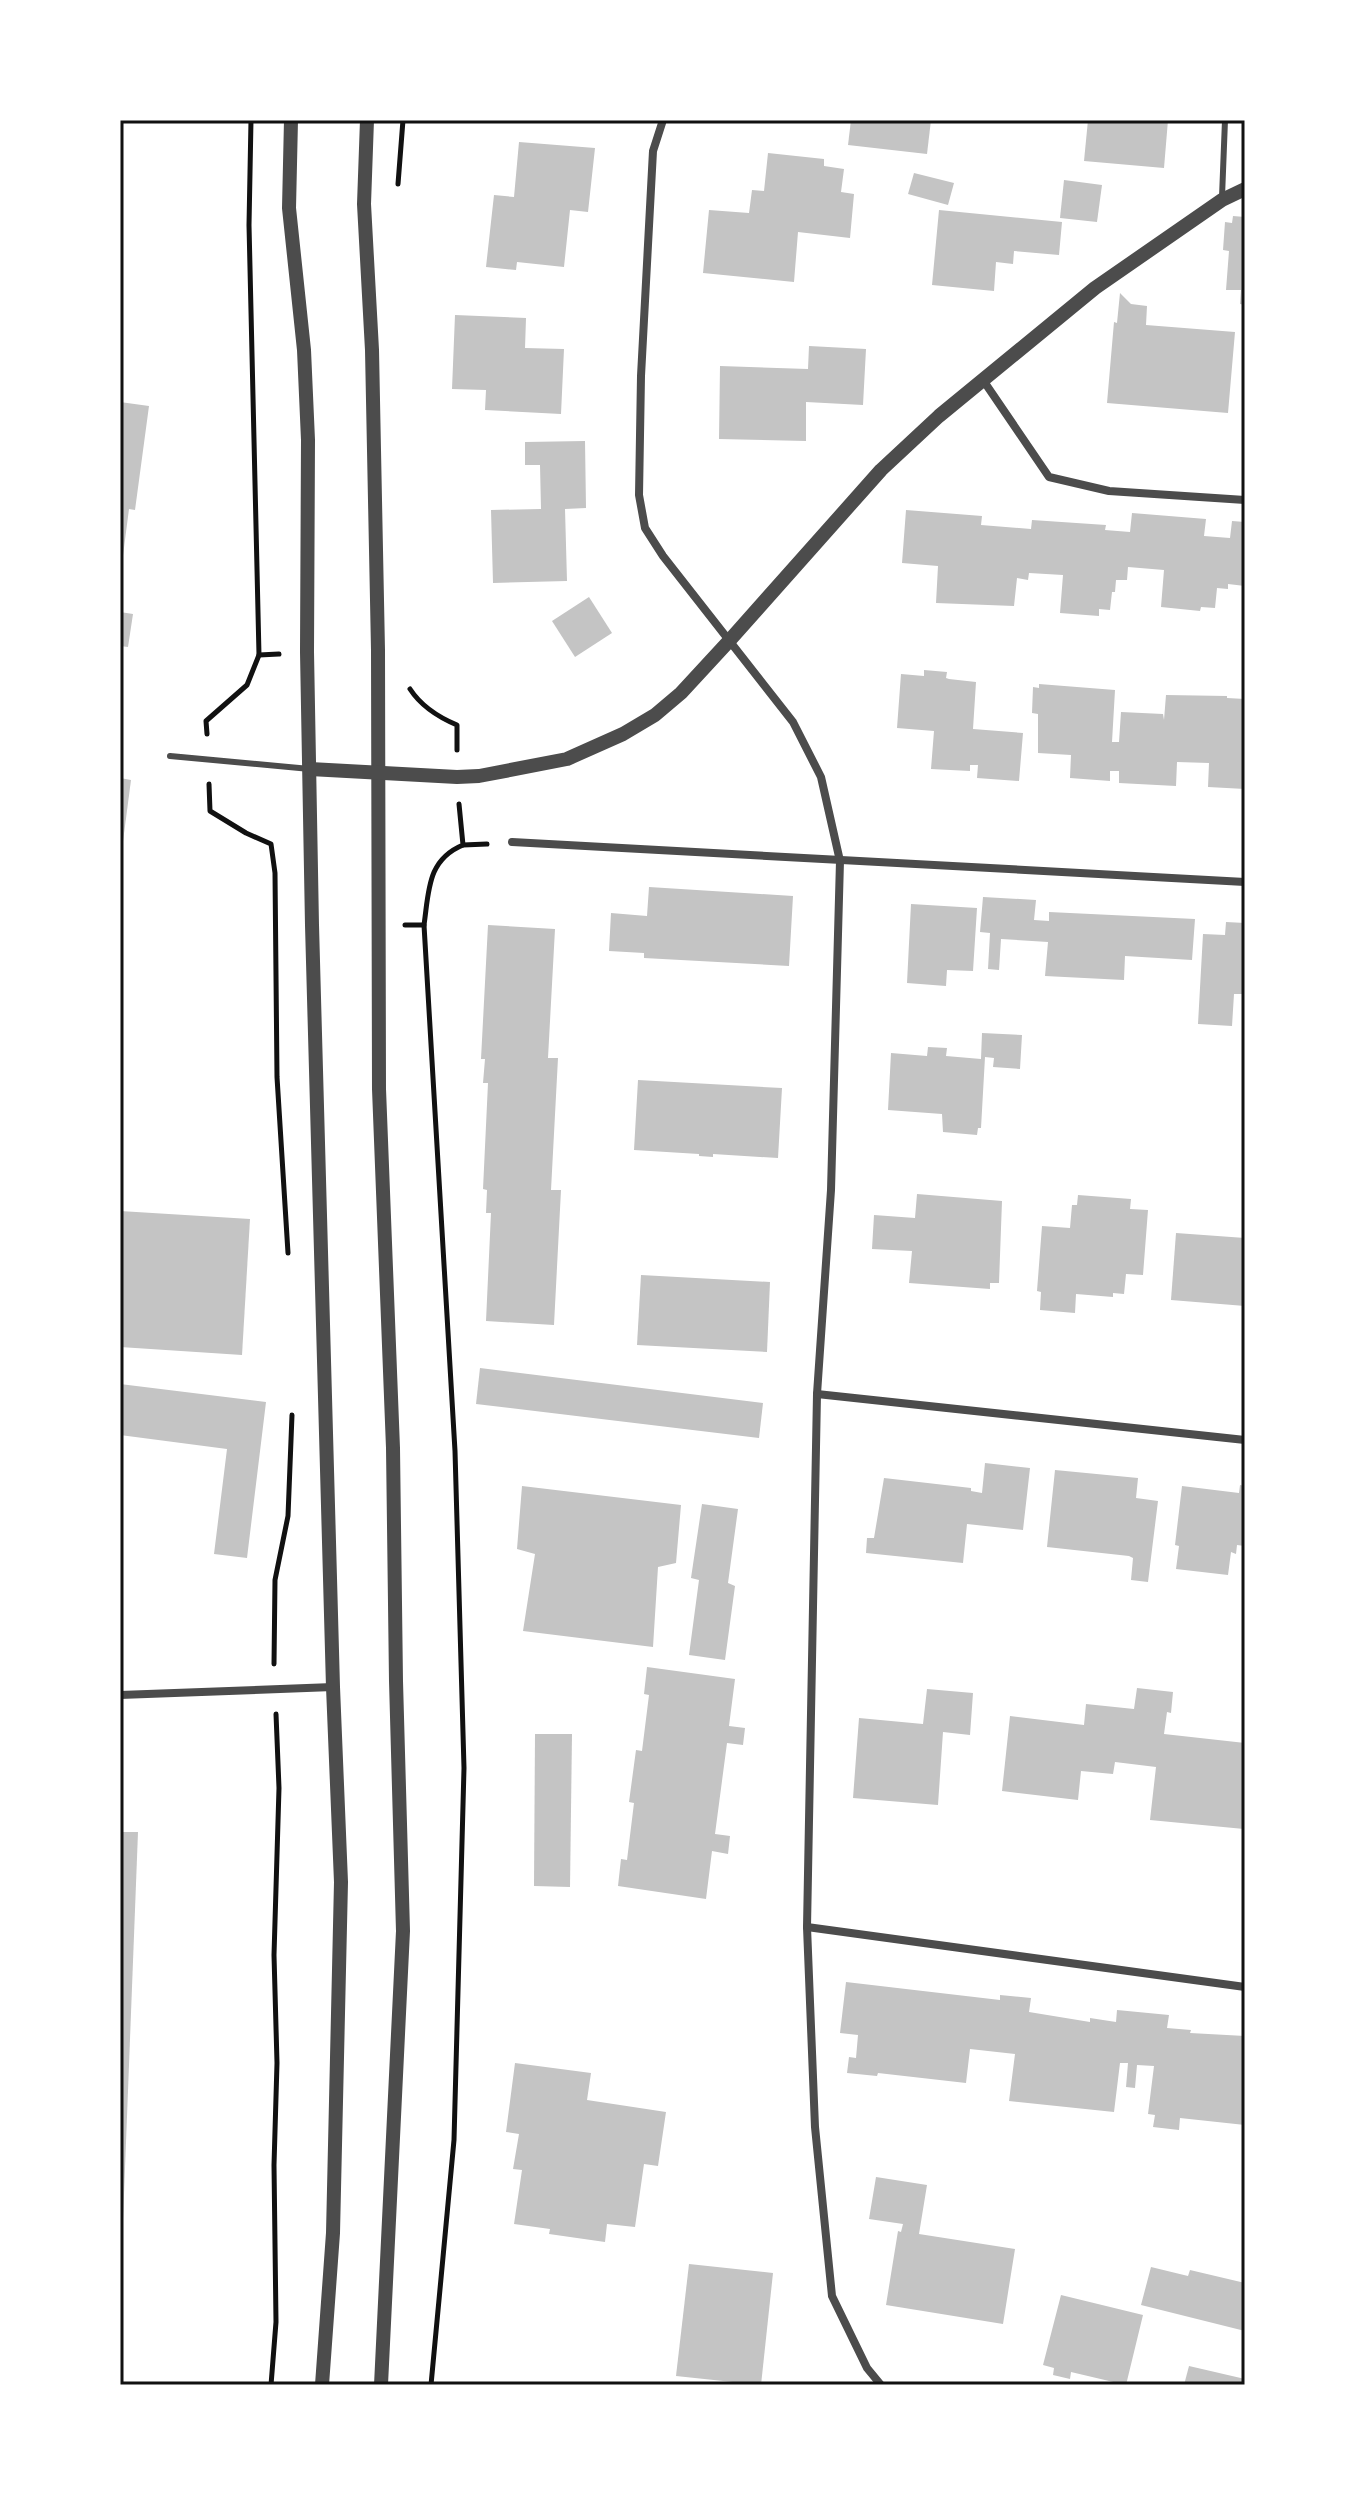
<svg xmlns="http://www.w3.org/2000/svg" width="1365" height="2505" font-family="'Varela Round',sans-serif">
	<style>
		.building { fill: #c4c4c4 }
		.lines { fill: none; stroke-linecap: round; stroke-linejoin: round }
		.path { stroke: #111; stroke-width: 5 }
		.service { stroke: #4c4c4c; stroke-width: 6 }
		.minor { stroke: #4c4c4c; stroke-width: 8 }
		.tertiary { stroke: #4c4c4c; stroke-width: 14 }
		.neatline { fill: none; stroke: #111; stroke-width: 3 }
	</style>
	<rect width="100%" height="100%" fill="#fff"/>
	<g class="building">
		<path d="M 851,120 L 931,120 L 927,154 L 848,145 Z"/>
		<path d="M 1088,120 L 1168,120 L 1164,168 L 1084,161 Z"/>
		<path d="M 519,142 L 595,148 L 588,212 L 570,210 L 564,267 L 517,262 L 516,270 L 486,267 L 494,195 L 514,197 Z"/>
		<path d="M 768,153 L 824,159 L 824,166 L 844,169 L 841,192 L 854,194 L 850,238 L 798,232 L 794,282 L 703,273 L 709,210 L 749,213 L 752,190 L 764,191 Z"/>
		<path d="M 914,173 L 954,183 L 948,205 L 908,194 Z"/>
		<path d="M 1064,180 L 1102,185 L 1097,222 L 1060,218 Z"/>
		<path d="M 939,210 L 1062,222 L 1059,255 L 1014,251 L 1013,264 L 996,262 L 994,291 L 932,285 Z"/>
		<path d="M 1233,216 L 1245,217 L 1245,305 L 1240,304 L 1241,290 L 1226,290 L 1229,251 L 1223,250 L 1225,222 L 1232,223 Z"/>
		<path d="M 1120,293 L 1131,304 L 1147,306 L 1146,325 L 1235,332 L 1228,413 L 1107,403 L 1114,322 L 1117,323 Z"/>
		<path d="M 455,315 L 526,318 L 525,348 L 564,349 L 561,414 L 485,410 L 486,390 L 452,389 Z"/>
		<path d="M 809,346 L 866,349 L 863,405 L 806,402 L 806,441 L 719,439 L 720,366 L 808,369 Z"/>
		<path d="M 120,402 L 149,406 L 135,510 L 129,509 L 122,563 Z"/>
		<path d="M 585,441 L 586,508 L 565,509 L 567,581 L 493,583 L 491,510 L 541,509 L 540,465 L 525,465 L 525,442 Z"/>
		<path d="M 906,510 L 982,516 L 981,525 L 1031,529 L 1032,520 L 1106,525 L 1105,530 L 1130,532 L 1132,513 L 1206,519 L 1204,536 L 1230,538 L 1232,521 L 1245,522 L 1245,586 L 1228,584 L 1228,589 L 1217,588 L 1215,608 L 1201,607 L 1200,611 L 1161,607 L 1164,570 L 1128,567 L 1127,580 L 1116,580 L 1115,592 L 1112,592 L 1110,610 L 1099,609 L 1099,616 L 1060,613 L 1063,575 L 1029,573 L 1028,580 L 1017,578 L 1014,606 L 936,603 L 938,566 L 902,563 Z"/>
		<path d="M 589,597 L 612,633 L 575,657 L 552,621 Z"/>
		<path d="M 120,612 L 133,614 L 128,647 L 120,646 Z"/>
		<path d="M 924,670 L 947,672 L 946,678 L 949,679 L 976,682 L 973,729 L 1023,733 L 1019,781 L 977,778 L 978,765 L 970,765 L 970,771 L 931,769 L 934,731 L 897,728 L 901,674 L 924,676 Z"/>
		<path d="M 1039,684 L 1115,690 L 1112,742 L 1119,742 L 1121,712 L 1163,714 L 1164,720 L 1166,695 L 1227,696 L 1227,698 L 1245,699 L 1245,789 L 1208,787 L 1209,763 L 1177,762 L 1176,786 L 1119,783 L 1119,771 L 1110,771 L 1110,781 L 1070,778 L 1071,755 L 1038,753 L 1038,714 L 1032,713 L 1033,687 L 1039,688 Z"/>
		<path d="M 120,778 L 131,780 L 122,849 L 120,849 Z"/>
		<path d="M 649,887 L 793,896 L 789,966 L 644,958 L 644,953 L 609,951 L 611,913 L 647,916 Z"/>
		<path d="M 983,897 L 1036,900 L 1034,920 L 1049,921 L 1049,912 L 1195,919 L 1192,960 L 1125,956 L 1124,980 L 1045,976 L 1048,942 L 1001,939 L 999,970 L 988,969 L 990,933 L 980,932 Z"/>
		<path d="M 911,904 L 977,908 L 973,971 L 947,970 L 946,986 L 907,983 Z"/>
		<path d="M 1226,922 L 1245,923 L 1245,994 L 1234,994 L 1232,1026 L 1198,1024 L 1203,934 L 1225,935 Z"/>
		<path d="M 488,925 L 555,929 L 548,1058 L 558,1058 L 551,1190 L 561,1190 L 554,1325 L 486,1321 L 491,1213 L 486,1213 L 487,1190 L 483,1189 L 488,1083 L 483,1083 L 485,1059 L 481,1059 Z"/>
		<path d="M 982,1033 L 1022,1035 L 1020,1069 L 993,1067 L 994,1058 L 985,1057 L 981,1128 L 978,1128 L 977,1135 L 943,1132 L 942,1114 L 888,1110 L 891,1053 L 927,1056 L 928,1047 L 947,1048 L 946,1056 L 981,1059 Z"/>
		<path d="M 638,1080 L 782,1088 L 778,1158 L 713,1154 L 713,1157 L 699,1156 L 699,1154 L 634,1150 Z"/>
		<path d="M 917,1194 L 1002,1201 L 999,1283 L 990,1283 L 990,1289 L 909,1283 L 912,1251 L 872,1249 L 874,1215 L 915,1218 Z"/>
		<path d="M 1078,1195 L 1131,1199 L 1130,1209 L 1148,1210 L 1143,1275 L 1126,1274 L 1124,1294 L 1113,1293 L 1113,1297 L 1076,1294 L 1075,1313 L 1040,1310 L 1041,1292 L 1037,1291 L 1042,1226 L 1070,1228 L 1072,1205 L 1077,1205 Z"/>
		<path d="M 120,1211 L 250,1219 L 242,1355 L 120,1347 Z"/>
		<path d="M 1176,1233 L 1245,1238 L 1245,1306 L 1171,1300 Z"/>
		<path d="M 641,1275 L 770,1282 L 767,1352 L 637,1345 Z"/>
		<path d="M 480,1368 L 763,1403 L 759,1438 L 476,1404 Z"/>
		<path d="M 120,1384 L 266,1402 L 247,1558 L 214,1554 L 227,1449 L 120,1435 Z"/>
		<path d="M 985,1463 L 1030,1468 L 1023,1530 L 967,1524 L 963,1563 L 866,1553 L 867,1538 L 874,1538 L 884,1478 L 971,1488 L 971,1491 L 982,1493 Z"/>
		<path d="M 1055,1470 L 1138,1478 L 1136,1498 L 1158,1501 L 1148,1582 L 1131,1580 L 1133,1558 L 1129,1556 L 1047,1547 Z"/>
		<path d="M 1240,1485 L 1245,1486 L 1245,1546 L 1237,1545 L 1236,1554 L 1231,1552 L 1228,1575 L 1176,1569 L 1179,1546 L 1175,1545 L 1182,1486 L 1239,1493 Z"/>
		<path d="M 522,1486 L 681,1505 L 676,1563 L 658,1567 L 653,1647 L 523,1631 L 535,1554 L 517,1549 Z"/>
		<path d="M 702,1504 L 738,1509 L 728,1583 L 735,1586 L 725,1660 L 689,1655 L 699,1580 L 691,1578 Z"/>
		<path d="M 647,1667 L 735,1679 L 729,1726 L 745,1728 L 743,1745 L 727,1743 L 715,1834 L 730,1836 L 728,1854 L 712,1851 L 706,1899 L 618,1886 L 621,1859 L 627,1860 L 634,1803 L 629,1802 L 636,1750 L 642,1751 L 649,1695 L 644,1694 Z"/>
		<path d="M 1137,1688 L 1173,1692 L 1171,1713 L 1167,1712 L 1164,1734 L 1245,1743 L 1244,1829 L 1150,1820 L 1156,1767 L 1115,1762 L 1113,1774 L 1081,1771 L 1078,1800 L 1002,1791 L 1010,1716 L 1084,1725 L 1086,1704 L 1134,1709 Z"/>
		<path d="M 927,1689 L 973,1693 L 970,1735 L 943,1732 L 938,1805 L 853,1798 L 859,1718 L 923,1724 Z"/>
		<path d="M 535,1734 L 572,1734 L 570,1887 L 534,1886 Z"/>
		<path d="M 120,1832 L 138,1832 L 123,2220 L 120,2220 Z"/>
		<path d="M 846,1982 L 1000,2000 L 1000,1995 L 1031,1998 L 1029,2012 L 1090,2022 L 1090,2018 L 1116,2022 L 1117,2010 L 1169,2015 L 1167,2028 L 1191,2030 L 1190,2033 L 1245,2036 L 1245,2125 L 1180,2118 L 1179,2130 L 1153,2127 L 1155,2115 L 1148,2114 L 1154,2066 L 1137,2065 L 1135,2088 L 1126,2087 L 1128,2063 L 1120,2063 L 1114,2112 L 1009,2101 L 1015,2054 L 970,2049 L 966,2083 L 878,2073 L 877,2076 L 847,2073 L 849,2057 L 856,2058 L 858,2035 L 840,2033 Z"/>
		<path d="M 515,2063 L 591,2073 L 587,2100 L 666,2112 L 658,2166 L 644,2164 L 635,2227 L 607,2224 L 605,2242 L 549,2234 L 550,2229 L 514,2224 L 522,2170 L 513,2169 L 519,2134 L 506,2132 Z"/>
		<path d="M 876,2177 L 927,2185 L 919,2234 L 1015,2249 L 1003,2324 L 886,2305 L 898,2231 L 901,2232 L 903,2224 L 869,2219 Z"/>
		<path d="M 689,2264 L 773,2273 L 761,2385 L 676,2376 Z"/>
		<path d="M 1151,2267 L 1188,2276 L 1190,2270 L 1245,2283 L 1245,2331 L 1141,2305 Z"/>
		<path d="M 1061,2295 L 1143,2315 L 1126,2385 L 1071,2372 L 1070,2379 L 1053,2375 L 1054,2368 L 1043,2365 Z"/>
		<path d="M 1189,2366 L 1245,2379 L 1245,2385 L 1184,2385 Z"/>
	</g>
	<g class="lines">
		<g class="path">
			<path d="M 398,184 L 403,120"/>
			<path d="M 259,655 L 279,654"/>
			<path d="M 410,689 C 421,706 438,717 457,725 L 457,750"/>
			<path d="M 207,734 L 206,721 L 247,685 L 259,655 L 249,225 L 251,120"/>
			<path d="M 209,784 L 210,811 L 246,833 L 271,844 L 275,873 L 277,1077 L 288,1253"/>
			<path d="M 463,845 L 487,844"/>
			<path d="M 405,925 L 424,925"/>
			<path d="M 274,1664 L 275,1580 L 288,1516 L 292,1415"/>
			<path d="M 271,2385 L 276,2322 L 274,2165 L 277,2063 L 274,1955 L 279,1788 L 276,1714"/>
			<path d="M 431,2385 L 454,2140 L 464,1768 L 455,1451 L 424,925 C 429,891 427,860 463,845 L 459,804"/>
		</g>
		<g class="service">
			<path d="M 1222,197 L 1225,120"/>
			<path d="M 170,756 L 310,769"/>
		</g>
		<g class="minor">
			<path d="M 663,120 L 653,151 L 641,376 L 639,495 L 645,528 L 663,556 L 793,722 L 821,777 L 840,861 L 831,1190 L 817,1394 L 807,1927 L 815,2127 L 832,2296 L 867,2368 L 881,2385"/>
			<path d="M 983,380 L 1049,477 L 1109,491 L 1245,500"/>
			<path d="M 512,842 L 1245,882"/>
			<path d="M 817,1394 L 1245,1440"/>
			<path d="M 120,1695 L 333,1687"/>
			<path d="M 807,1927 L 1245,1987"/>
		</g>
		<g class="tertiary">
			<path d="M 291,120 L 289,208 L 304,350 L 308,440 L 307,652 L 312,925 L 333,1687 L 341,1882 L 333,2233 L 322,2385"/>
			<path d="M 367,120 L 364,204 L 372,350 L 378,650 L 379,1089 L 393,1448 L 396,1681 L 403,1931 L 381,2385"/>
			<path d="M 310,769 L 457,777 L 479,776 L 567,759 L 623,734 L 655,715 L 681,693 L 729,641 L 881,470 L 939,416 L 1095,288 L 1222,200 L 1245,189"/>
		</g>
	</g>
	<rect width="1365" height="2505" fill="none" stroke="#ffffff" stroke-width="244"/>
	<rect x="122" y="122" width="1121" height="2261" class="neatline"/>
</svg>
